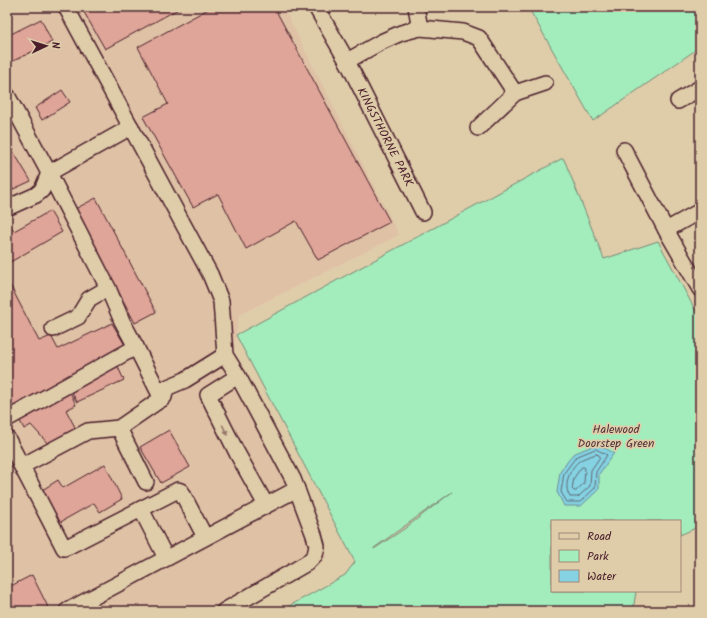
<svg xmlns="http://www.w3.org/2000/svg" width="707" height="618" font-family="Kalam,sans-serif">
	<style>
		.built { fill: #dfc1a5 }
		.green { fill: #a3edbc; stroke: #768674; fill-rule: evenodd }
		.water { fill: #84d2e2; stroke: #6d8a99 }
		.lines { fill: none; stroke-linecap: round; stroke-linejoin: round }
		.shore { stroke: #616774; stroke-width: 1 }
		.building { fill: #dea598; stroke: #4a1f2b }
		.minor-casing { stroke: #4a1f2b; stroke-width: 18 }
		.minor { stroke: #dfcdaa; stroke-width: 15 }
		.oneway { fill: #94766a }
		.labels { text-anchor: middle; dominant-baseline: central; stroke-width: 3.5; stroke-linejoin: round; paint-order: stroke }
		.street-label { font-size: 12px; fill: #4a1f2b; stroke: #dfcdaa }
		.park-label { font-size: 12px; fill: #53343a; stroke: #dfcdaa }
	</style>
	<rect width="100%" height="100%" fill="#dfcdaa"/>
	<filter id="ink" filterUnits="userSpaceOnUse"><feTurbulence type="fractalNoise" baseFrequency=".025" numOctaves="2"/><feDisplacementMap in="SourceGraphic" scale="8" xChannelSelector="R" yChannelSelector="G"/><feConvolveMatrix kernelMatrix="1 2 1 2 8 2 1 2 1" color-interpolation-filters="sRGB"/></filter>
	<g filter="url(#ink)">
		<path class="built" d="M 7,7 L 283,7 L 399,235 L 239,315 L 231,370 L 327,557 L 229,611 L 7,611 Z"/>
		<g class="green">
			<path d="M 528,7 L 698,7 L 700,10 L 700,47 L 593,121 Z"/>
			<path d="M 563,158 L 566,164 L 604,259 L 658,241 L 700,319 L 700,526 L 680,535 L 680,521 L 552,521 L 552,591 L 636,591 L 633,611 L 280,611 L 345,575 L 355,562 L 236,335 ZM 452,492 L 404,529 L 374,549 L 374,548 Z"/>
		</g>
		<path class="water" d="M 597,444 L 614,453 L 599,474 L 599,489 L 581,506 L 564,506 L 557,492 L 560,472 L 573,454 Z"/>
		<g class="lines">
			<g class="shore">
				<path d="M 596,449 L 607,455 L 596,472 L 595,488 L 580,502 L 567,502 L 561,492 L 564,473 L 576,457 Z"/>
				<path d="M 596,454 L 599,455 L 600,457 L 591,470 L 590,486 L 578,497 L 570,497 C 563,486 569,470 578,462 C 582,458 591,456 596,454 Z"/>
				<path d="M 582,467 L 584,467 L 585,468 L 584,483 L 576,491 L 574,491 L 572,489 L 574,478 Z"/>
			</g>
		</g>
		<g class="building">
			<path d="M 81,7 L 182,7 L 105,49 Z"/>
			<path d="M 212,7 L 274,7 L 390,222 L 318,260 L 296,221 L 246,249 L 218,194 L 193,207 L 143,117 L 168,104 L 138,47 Z"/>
			<path d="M 41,19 L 52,42 L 7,64 L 7,36 Z"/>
			<path d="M 62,90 L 70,102 L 42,120 L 35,108 Z"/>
			<path d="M 7,141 L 31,181 L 7,192 Z"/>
			<path d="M 96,198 L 156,312 L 135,323 L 75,209 Z"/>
			<path d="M 50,211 L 62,232 L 7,264 L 7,219 L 14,231 Z"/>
			<path d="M 7,279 L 39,341 L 51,336 L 58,349 L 112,323 L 125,345 L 7,416 Z"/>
			<path d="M 117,365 L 124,380 L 77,402 L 69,387 Z"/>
			<path d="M 69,390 L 76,405 L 66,410 L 77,431 L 50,446 L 31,425 L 24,429 L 17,415 Z"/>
			<path d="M 169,430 L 190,467 L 161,483 L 140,447 Z"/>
			<path d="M 105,464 L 122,499 L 100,512 L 94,503 L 57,524 L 39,492 L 58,480 L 63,488 Z"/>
			<path d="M 32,575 L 48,607 L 40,611 L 7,611 L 7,588 Z"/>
		</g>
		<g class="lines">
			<g class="minor-casing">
				<g id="minor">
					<path d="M 66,7 L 210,274 L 221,301 L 225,355 L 238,376 L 293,479 L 314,535 L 317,546 L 315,555 L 307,563 L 224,611"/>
					<path d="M 316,7 L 347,61 L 423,212"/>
					<path d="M 416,7 L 420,28"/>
					<path d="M 347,61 L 381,42 L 401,33 L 420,28 L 463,32 L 479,38 L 515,93 L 478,128"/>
					<path d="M 515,93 L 545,83"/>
					<path d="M 7,95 L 49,173 L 108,288 L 122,321 L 136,347"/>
					<path d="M 678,101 L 700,88"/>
					<path d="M 624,150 L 666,230 L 700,289"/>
					<path d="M 7,208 L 36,195 L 42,190 L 49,173 L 131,127"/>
					<path d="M 666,230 L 700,211"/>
					<path d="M 53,329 L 78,317 L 89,299 L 108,288"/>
					<path d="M 238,376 L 208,395 L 237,453 L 266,505"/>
					<path d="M 7,419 L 136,347 L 162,399"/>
					<path d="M 119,428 L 146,482"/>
					<path d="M 7,438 L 64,548 L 69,546 L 178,490 L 181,491 L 205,537"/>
					<path d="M 22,466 L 88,431 L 119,428 L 164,397 L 166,388 L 185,380 L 225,355"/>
					<path d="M 141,509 L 166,558"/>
					<path d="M 67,611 L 297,489"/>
				</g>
			</g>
			<use href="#minor" class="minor"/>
		</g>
		<defs><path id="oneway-solid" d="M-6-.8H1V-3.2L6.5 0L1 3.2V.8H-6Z"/></defs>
		<use class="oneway" href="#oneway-solid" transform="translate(225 430) rotate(63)"/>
	</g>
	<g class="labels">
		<g class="street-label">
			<text transform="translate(385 137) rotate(63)">KINGSTHORNE PARK</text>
		</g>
		<g class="park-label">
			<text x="616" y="429">Halewood<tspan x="616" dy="14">Doorstep Green</tspan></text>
		</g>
	</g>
	<rect width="707" height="618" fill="none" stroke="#dfcdaa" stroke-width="24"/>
	<rect x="12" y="12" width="683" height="594" fill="none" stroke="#4a1f2b" stroke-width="1.5" filter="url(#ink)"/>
	<rect x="551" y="520" width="130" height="72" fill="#dfcdaa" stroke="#a38777"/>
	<rect x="559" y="533" width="20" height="6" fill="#dfcdaa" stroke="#a38777"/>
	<text x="587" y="540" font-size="12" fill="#4a1f2b">Road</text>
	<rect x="559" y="550" width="20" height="12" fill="#a3edbc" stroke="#a38777"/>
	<text x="587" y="560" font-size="12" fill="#4a1f2b">Park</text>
	<rect x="559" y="570" width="20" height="12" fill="#84d2e2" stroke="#a38777"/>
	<text x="587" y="580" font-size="12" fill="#4a1f2b">Water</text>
	<g transform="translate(46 46) rotate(86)" stroke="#dfcdaa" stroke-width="3" paint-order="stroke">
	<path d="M0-3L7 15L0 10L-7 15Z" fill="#4a1f2b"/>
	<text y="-6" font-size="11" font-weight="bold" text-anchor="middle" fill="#4a1f2b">N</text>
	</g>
</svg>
